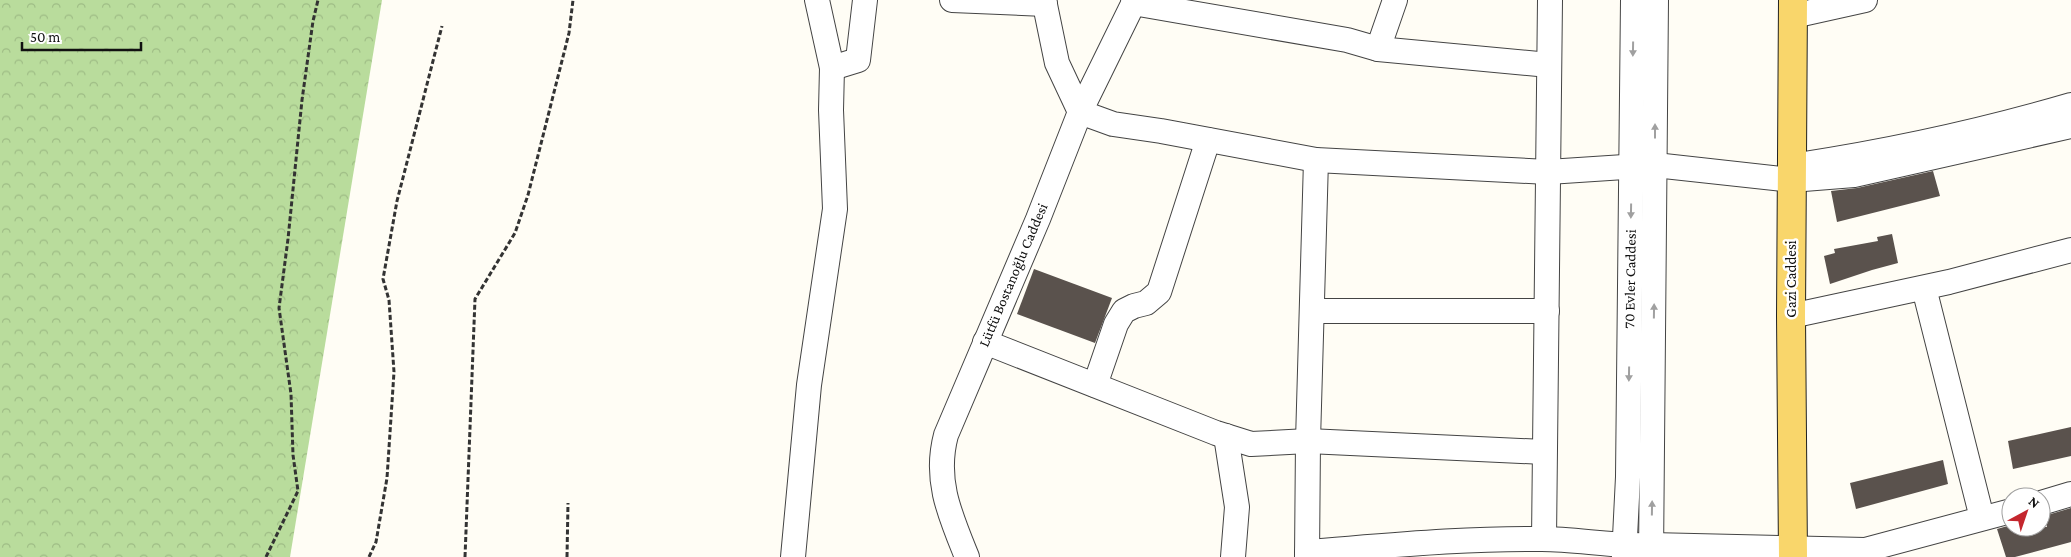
<svg xmlns="http://www.w3.org/2000/svg" width="2071" height="557" font-family="'Crimson Pro',serif">
	<style>
		.forest { fill: url(#forest-crowns) }
		.building { fill: #5a524d }
		.lines { fill: none; stroke-linecap: round; stroke-linejoin: round }
		.minor-casing { stroke: #444; stroke-width: 26 }
		.major-casing { stroke: #222; stroke-width: 30 }
		.path { stroke: #333; stroke-width: 3; stroke-dasharray: 5 2.5; stroke-linecap: butt }
		.minor { stroke: #fff; stroke-width: 24 }
		.major { stroke: #f9d66b; stroke-width: 28 }
		.oneway { fill: #a0a0a0 }
		.labels { text-anchor: middle; dominant-baseline: central; stroke-width: 5; stroke-linejoin: round; paint-order: stroke }
		.street-label { font-size: 15px; fill: #111; stroke: #fff }
	</style>
	<defs>
		<pattern id="forest-crowns" width="20" height="18" patternUnits="userSpaceOnUse" patternTransform="scale(1.25)"><rect width="20" height="18" fill="#b9dc9c"/><path d="M2 6a3 3 0 1 1 6 0M12 15a3 3 0 1 1 6 0" fill="none" stroke="#9ebc85"/></pattern>
	</defs>
	<rect width="100%" height="100%" fill="#fffdf5"/>
	<path class="forest" d="M 0,0 L 382,0 L 290,557 L 0,557 Z"/>
	<g class="building">
		<path d="M 1933,171 L 1940,196 L 1837,222 L 1831,191 L 1857,188 Z"/>
		<path d="M 1892,234 L 1898,263 L 1872,270 L 1830,284 L 1824,256 L 1835,253 L 1834,249 L 1878,241 L 1877,237 Z"/>
		<path d="M 1034,269 L 1112,298 L 1095,343 L 1017,314 Z"/>
		<path d="M 2071,427 L 2071,456 L 2013,469 L 2008,441 Z"/>
		<path d="M 1943,460 L 1948,484 L 1856,509 L 1850,483 Z"/>
		<path d="M 2071,508 L 2071,542 L 2015,557 L 2006,557 L 1997,529 L 2011,525 L 2011,527 L 2047,527 L 2044,516 Z"/>
	</g>
	<g class="lines">
		<g class="minor-casing">
			<g id="minor">
				<path d="M 952,0 L 1045,4"/>
				<path d="M 1044,0 L 1057,63 L 1080,112 L 1113,124 L 1161,131 L 1316,160 L 1548,172 L 1655,165 L 1791,180 L 1854,175 L 2071,126"/>
				<path d="M 1133,3 L 1347,40 L 1378,49 L 1549,65"/>
				<path d="M 1793,16 L 1865,0"/>
				<path d="M 1378,49 L 1395,0"/>
				<path d="M 832,68 L 858,60 L 865,0"/>
				<path d="M 1798,165 C 1890,151 1982,131 2071,105"/>
				<path d="M 1924,288 L 1982,518"/>
				<path d="M 1312,311 L 1547,311"/>
				<path d="M 1791,316 L 1949,282 L 2071,250"/>
				<path d="M 985,342 L 1216,433 L 1251,444 L 1308,441 L 1544,452"/>
				<path d="M 1095,385 L 1116,324 L 1124,311 L 1134,306 L 1146,303 L 1159,292 L 1208,140"/>
				<path d="M 1226,436 L 1237,507 L 1233,557"/>
				<path d="M 2041,503 L 2071,494"/>
				<path d="M 1544,539 L 1550,0"/>
				<path d="M 1307,552 C 1385,546 1463,538 1542,539 C 1578,539 1614,547 1651,545 L 1865,550 L 2011,511"/>
				<path d="M 793,557 L 809,385 L 835,209 L 831,110 L 832,68 L 817,0"/>
				<path d="M 967,557 C 950,515 934,480 946,435 L 1038,219 L 1080,112 L 1135,0"/>
				<path d="M 1307,557 L 1308,441 L 1316,160"/>
				<path d="M 1624,557 L 1628,477 L 1633,0"/>
				<path d="M 1651,557 L 1656,0"/>
			</g>
		</g>
		<g class="major-casing">
			<path id="major" d="M 1793,0 L 1791,316 L 1793,557"/>
		</g>
		<g class="path">
			<path d="M 266,557 L 298,491 L 293,455 L 291,394 L 279,308 L 288,239 L 302,100 L 313,21 L 318,0"/>
			<path d="M 369,557 L 376,542 L 387,478 L 394,372 L 389,300 L 383,279 L 397,201 L 442,26"/>
			<path d="M 465,557 L 475,299 L 515,233 L 528,195 L 569,33 L 573,0"/>
			<path d="M 567,557 L 568,503"/>
		</g>
		<use href="#minor" class="minor"/>
		<use href="#major" class="major"/>
	</g>
	<defs><path id="oneway-solid" d="M-6-.8H1V-3.2L6.5 0L1 3.2V.8H-6Z" transform="scale(1.25)"/></defs>
	<g class="oneway">
		<use href="#oneway-solid" transform="translate(1633 49) rotate(91)"/>
		<use href="#oneway-solid" transform="translate(1655 131) rotate(-90)"/>
		<use href="#oneway-solid" transform="translate(1631 211) rotate(91)"/>
		<use href="#oneway-solid" transform="translate(1654 311) rotate(-89)"/>
		<use href="#oneway-solid" transform="translate(1629 374) rotate(91)"/>
		<use href="#oneway-solid" transform="translate(1652 508) rotate(-89)"/>
	</g>
	<g class="labels">
		<g class="street-label">
			<text transform="translate(1013 275) rotate(-67)">Lütfü Bostanoğlu Caddesi</text>
			<text transform="translate(1630 279) rotate(-89)">70 Evler Caddesi</text>
			<text transform="translate(1791 279) rotate(-90)">Gazi Caddesi</text>
		</g>
	</g>
	<g transform="translate(2026 512) rotate(40)"><circle r="24" fill="#ffffff" stroke="#a0a0a0"/>
	<path d="M0-4L9 19L0 12L-9 19Z" fill="#c4262e"/>
	<text y="-8" font-size="14" font-weight="bold" text-anchor="middle" fill="#111111">N</text>
	</g>
	<path d="M22 42v8h119v-8" fill="none" stroke="#111111" stroke-width="2.5"/>
	<text x="30" y="42" font-size="15" fill="#111111" stroke="#ffffff" stroke-width="4" paint-order="stroke">50 m</text>
</svg>
